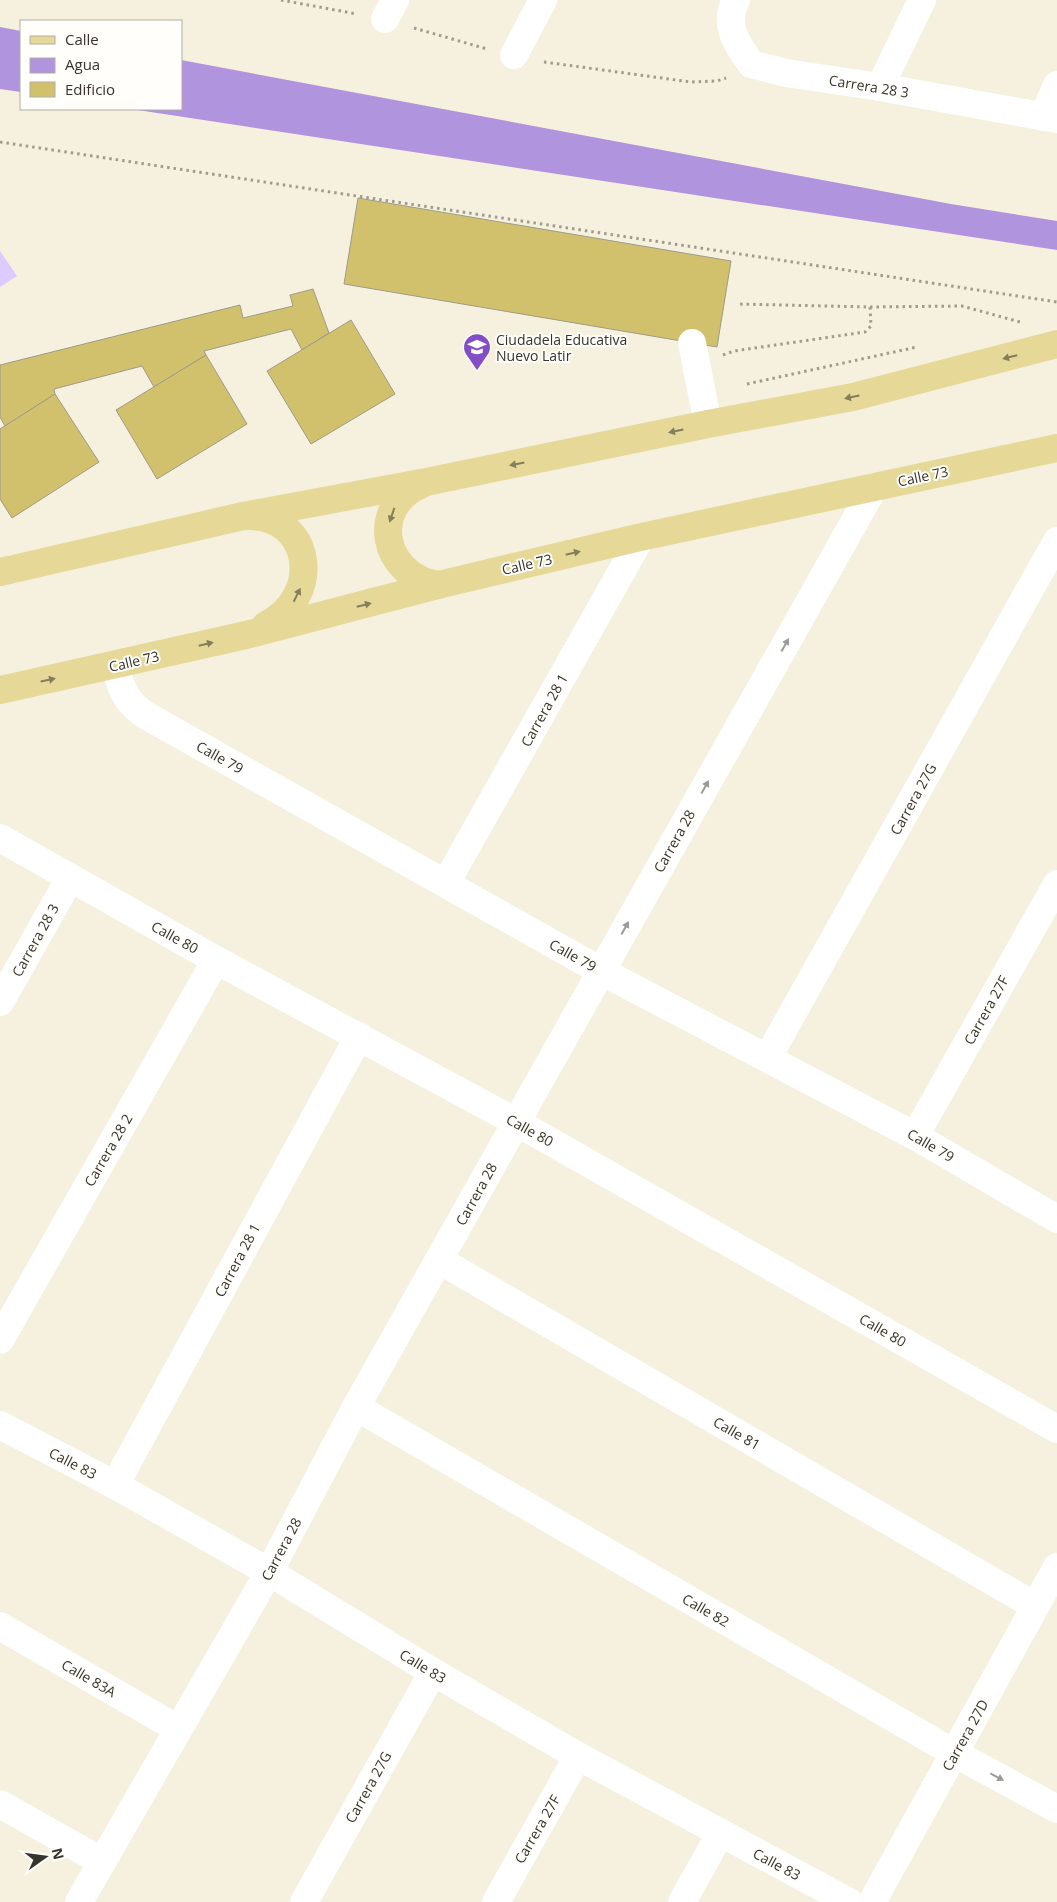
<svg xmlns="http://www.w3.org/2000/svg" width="1057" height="1902" font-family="'Open Sans',sans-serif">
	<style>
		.green { fill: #ddcaff }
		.water { fill: #b094dd }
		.building { fill: #d2c16c; stroke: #9e9b8a }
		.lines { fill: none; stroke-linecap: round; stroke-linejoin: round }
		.path { stroke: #9f9c8f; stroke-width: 3; stroke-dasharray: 2.5 4; stroke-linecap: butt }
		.minor { stroke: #fff; stroke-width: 28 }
		.major { stroke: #e6d998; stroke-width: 28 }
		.oneway { fill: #857e5d }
		.oneway2 { fill: #9a9a96 }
		.labels { text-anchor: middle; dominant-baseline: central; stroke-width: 4; stroke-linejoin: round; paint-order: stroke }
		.street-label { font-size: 14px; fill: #36342d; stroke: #fffefa }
		.poi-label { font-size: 14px; fill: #36342d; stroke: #fffefa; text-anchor: start }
	</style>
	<rect width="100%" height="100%" fill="#f5f1de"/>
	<path class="green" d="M 0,251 L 17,276 L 0,287 Z"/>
	<g class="water">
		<path d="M 0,27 L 21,31 L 21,92 L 0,89 Z"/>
		<path d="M 181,60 L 951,204 L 1057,221 L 1057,250 L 131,109 L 181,109 Z"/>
	</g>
	<g class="building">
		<path d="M 358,198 L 731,261 L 717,347 L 344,284 Z"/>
		<path d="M 313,289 L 329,333 L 302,350 L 291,329 L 204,351 L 206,355 L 154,387 L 142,366 L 54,389 L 55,394 L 5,426 L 0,417 L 0,365 L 240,305 L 243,318 L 293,306 L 290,295 Z"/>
		<path d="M 351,320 L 395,394 L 311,444 L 267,371 Z"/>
		<path d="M 206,355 L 247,424 L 157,479 L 116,410 Z"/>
		<path d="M 55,394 L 99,462 L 12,518 L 0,499 L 0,429 Z"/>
	</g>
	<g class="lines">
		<g class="path">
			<path d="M 281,0 L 357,14"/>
			<path d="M 414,28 L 487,49"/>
			<path d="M 544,62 L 691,82 L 717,81 L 726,78"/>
			<path d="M 0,142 L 1057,302"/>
			<path d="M 870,307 L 962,306 L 1020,322"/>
			<path d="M 723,355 L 734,351 L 865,332 L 871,326 L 870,307 L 737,304"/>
			<path d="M 747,384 L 917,347"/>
		</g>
		<g class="minor">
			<path d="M 736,0 C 723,25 737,44 751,64 L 786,73 L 880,87 L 1057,119"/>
			<path d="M 385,19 L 395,0"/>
			<path d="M 514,55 L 543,0"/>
			<path d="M 880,87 L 922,0"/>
			<path d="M 1043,117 L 1057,85"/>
			<path d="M 692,343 L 708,424"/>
			<path d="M 115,666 C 121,689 126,703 147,716 L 601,971 L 915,1136 L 1057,1219"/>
			<path d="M 0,838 L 216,960 L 516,1122 L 1057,1429"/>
			<path d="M 446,883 L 641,537"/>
			<path d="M 0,1002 L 70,878"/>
			<path d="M 768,1057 L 1057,541"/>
			<path d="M 915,1136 L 1057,884"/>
			<path d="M 439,1260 L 1035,1606"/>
			<path d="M 0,1340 L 216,960"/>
			<path d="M 356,1407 L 954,1753 L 1057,1809"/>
			<path d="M 0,1425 L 115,1485 L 269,1572 L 433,1672 L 578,1756 L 849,1902"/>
			<path d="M 115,1485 L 359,1036"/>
			<path d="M 0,1626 L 178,1729"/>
			<path d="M 0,1804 L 101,1861"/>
			<path d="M 79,1902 L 269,1572 L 356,1407 L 874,487"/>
			<path d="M 304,1902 L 433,1672"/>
			<path d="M 496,1902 L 578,1756"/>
			<path d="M 682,1902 L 720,1834"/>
			<path d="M 872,1902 L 1057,1567"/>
		</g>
		<g class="major">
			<path d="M 422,484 C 369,506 381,575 438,585"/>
			<path d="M 249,516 C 312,516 324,596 266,625"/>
			<path d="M 0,572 L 243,516 L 426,482 L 708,424 L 853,397 L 1057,344"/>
			<path d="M 0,690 L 246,635 L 438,585 L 641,537 L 1057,448"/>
		</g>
	</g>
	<defs><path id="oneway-solid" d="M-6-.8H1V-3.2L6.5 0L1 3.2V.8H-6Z" transform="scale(1.25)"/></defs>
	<g class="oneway">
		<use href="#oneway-solid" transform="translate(1010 357) rotate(166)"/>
		<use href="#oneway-solid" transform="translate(852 397) rotate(168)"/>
		<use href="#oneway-solid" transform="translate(676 431) rotate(168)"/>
		<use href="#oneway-solid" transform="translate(517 464) rotate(169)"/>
		<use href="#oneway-solid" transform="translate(392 515) rotate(109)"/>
		<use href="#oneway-solid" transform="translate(573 553) rotate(-13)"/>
		<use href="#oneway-solid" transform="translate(297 595) rotate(-64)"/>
		<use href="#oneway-solid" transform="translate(364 605) rotate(-14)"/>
		<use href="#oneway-solid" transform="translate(206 644) rotate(-13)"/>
		<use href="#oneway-solid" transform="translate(48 680) rotate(-12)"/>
	</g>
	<g class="oneway2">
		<use href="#oneway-solid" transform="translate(785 645) rotate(-61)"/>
		<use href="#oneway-solid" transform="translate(705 787) rotate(-61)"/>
		<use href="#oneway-solid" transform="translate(625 928) rotate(-61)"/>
		<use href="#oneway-solid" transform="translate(997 1777) rotate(28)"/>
	</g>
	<defs>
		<g id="university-pin" transform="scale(1.4375)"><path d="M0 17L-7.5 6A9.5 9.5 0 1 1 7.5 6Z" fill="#844fc6" stroke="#fffefa"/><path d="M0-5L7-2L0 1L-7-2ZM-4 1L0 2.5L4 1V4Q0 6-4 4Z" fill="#fff"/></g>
	</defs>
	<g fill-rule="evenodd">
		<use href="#university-pin" x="477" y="347"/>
	</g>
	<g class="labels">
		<g class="street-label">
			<text transform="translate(869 86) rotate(9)">Carrera 28 3</text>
			<text transform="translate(923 476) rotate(-12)">Calle 73</text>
			<text transform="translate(527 564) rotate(-13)">Calle 73</text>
			<text transform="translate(134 661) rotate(-13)">Calle 73</text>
			<text transform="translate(544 710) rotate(-61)">Carrera 28 1</text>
			<text transform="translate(220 757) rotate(29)">Calle 79</text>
			<text transform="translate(913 799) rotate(-61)">Carrera 27G</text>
			<text transform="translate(674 841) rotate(-61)">Carrera 28</text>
			<text transform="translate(175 937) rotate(29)">Calle 80</text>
			<text transform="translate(35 940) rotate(-61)">Carrera 28 3</text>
			<text transform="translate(573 955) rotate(29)">Calle 79</text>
			<text transform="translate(986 1010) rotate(-61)">Carrera 27F</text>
			<text transform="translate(530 1130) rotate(29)">Calle 80</text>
			<text transform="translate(931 1145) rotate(30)">Calle 79</text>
			<text transform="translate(108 1150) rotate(-60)">Carrera 28 2</text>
			<text transform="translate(476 1194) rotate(-61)">Carrera 28</text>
			<text transform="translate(237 1260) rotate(-62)">Carrera 28 1</text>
			<text transform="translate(883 1330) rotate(30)">Calle 80</text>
			<text transform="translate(737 1433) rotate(30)">Calle 81</text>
			<text transform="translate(73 1463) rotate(27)">Calle 83</text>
			<text transform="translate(281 1549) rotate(-62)">Carrera 28</text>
			<text transform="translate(706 1610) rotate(30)">Calle 82</text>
			<text transform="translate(423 1666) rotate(31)">Calle 83</text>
			<text transform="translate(89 1678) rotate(30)">Calle 83A</text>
			<text transform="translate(965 1735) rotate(-61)">Carrera 27D</text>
			<text transform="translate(368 1787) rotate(-61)">Carrera 27G</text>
			<text transform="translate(537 1829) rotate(-60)">Carrera 27F</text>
			<text transform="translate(777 1864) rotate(28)">Calle 83</text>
		</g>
		<g class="poi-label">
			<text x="496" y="339">Ciudadela Educativa<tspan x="496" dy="16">Nuevo Latir</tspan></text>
		</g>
	</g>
	<rect x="20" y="20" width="162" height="90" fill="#fffefa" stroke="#afada8"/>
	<rect x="30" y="36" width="25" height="8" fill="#e6d998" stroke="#afada8"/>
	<text x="65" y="45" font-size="15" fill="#36342d">Calle</text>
	<rect x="30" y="58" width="25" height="15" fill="#b094dd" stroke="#afada8"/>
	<text x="65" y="70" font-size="15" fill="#36342d">Agua</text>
	<rect x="30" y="82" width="25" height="15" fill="#d2c16c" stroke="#afada8"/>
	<text x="65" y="95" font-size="15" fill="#36342d">Edificio</text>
	<g transform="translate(45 1857) rotate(76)" stroke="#fffefa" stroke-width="4" paint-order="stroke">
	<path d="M0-4L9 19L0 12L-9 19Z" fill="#36342d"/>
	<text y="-8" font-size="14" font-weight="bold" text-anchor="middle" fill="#36342d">N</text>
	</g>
</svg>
